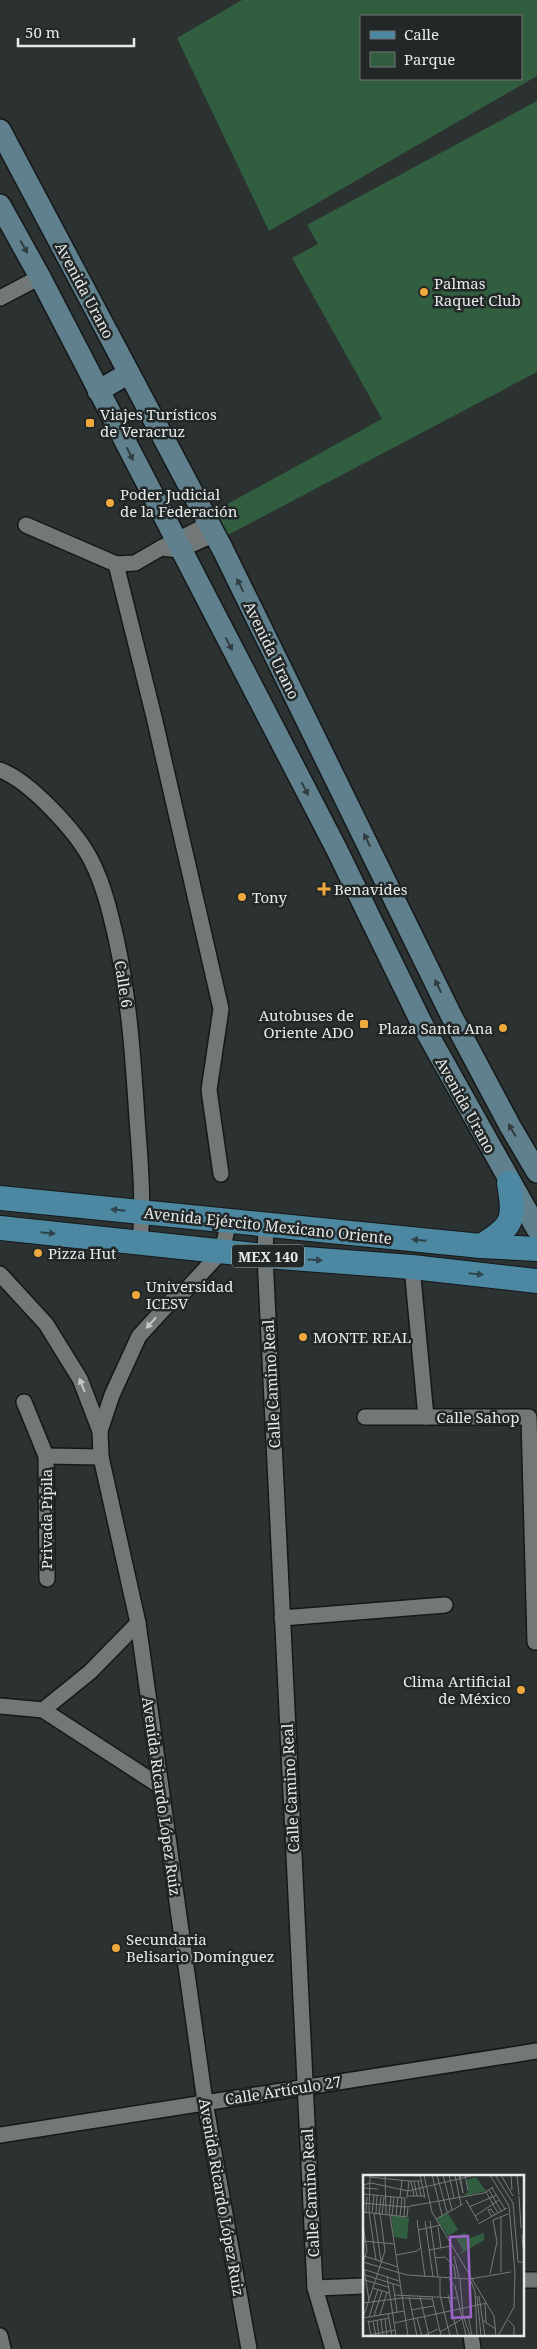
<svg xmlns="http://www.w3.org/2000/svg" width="537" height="2349" font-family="'Noto Serif',serif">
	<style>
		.green { fill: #315e3f; fill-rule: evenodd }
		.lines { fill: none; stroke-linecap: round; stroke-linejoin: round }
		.minor-casing { stroke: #141819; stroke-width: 18 }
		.secondary-casing { stroke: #141819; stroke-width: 24 }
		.primary-casing { stroke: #141819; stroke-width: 26 }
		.minor { stroke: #727878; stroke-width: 15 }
		.secondary { stroke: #5f808c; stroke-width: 21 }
		.primary { stroke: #4c88a1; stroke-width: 24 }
		.oneway { fill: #313d40 }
		.oneway2 { fill: #2f444c }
		.oneway3 { fill: #c4c8c8 }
		.poi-dot { fill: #eea83c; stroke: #222727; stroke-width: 2 }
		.labels { text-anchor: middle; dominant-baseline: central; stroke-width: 5; stroke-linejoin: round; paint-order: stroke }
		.shield { fill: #222727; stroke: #acb0b0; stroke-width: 1 }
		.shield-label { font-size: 14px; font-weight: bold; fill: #e7eaea }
		.poi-label { font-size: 15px; fill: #e7eaea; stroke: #222727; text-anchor: start }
		.street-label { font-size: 15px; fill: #e7eaea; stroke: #222727 }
		.inset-road { fill: none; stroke: #777b7b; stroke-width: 1 }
		.view { fill: #9b65cc; fill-opacity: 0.15; stroke: #9b65cc; stroke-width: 2.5 }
		.inset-edge { fill: none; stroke: #e7eaea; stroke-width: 2.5 }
	</style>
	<rect width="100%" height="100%" fill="#2c3131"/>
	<g class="green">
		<path d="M 242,0 L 537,0 L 537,76 L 269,231 L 177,38 ZM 361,16 L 521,16 L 521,79 L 361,79 Z"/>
		<path d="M 537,101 L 537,372 L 226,536 L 213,512 L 382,419 L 292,258 L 318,244 L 307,225 Z"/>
	</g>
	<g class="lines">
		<g class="minor-casing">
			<g id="minor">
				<path d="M 0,298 L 40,277"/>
				<path d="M 209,524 L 161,548 L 180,550 L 215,534"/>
				<path d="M 26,525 L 116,564 L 135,563 L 161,548"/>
				<path d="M 116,564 L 154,717 L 221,1009 L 209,1090 L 221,1174"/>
				<path d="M 0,770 C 30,781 78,833 92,862 C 104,886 110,912 116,938 C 129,997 133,1057 137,1118 C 140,1160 144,1201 140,1243"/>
				<path d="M 266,1225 L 265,1256 L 315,2288 L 333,2349"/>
				<path d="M 412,1267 L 426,1417"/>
				<path d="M 0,1274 L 46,1324 L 80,1379 L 100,1431 L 101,1457 L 138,1623 L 205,2102 L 249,2349"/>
				<path d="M 24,1402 L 46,1456 L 47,1579"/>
				<path d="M 365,1417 L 529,1417 L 535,1642"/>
				<path d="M 100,1431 L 112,1395 L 139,1336 L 173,1299 L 185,1291 L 222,1251 L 229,1221"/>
				<path d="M 46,1456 L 101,1457"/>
				<path d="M 282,1618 L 445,1605"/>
				<path d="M 0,1706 L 43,1710 L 160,1786"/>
				<path d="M 43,1710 L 90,1672 L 138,1623"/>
				<path d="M 0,2135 L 537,2051"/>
				<path d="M 523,2280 L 537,2280"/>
				<path d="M 315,2288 L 364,2286"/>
				<path d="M 471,2335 L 473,2349"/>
				<path d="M 0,2336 L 3,2349"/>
			</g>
		</g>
		<g class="secondary-casing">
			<g id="secondary">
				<path d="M 0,130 L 223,550 L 452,1017 L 510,1126 L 537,1172"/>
				<path d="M 0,205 L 40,277 L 336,848 L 422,1024 L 537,1229"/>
				<path d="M 98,391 L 129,373"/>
			</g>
		</g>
		<g class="primary-casing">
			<g id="primary">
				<path d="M 0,1198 L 481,1246 L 537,1249"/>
				<path d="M 0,1228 L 265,1256 L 412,1267 L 537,1281"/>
				<path d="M 481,1246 C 514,1226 515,1220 509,1183"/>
			</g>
		</g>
		<use href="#minor" class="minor"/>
		<use href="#secondary" class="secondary"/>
		<use href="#primary" class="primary"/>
	</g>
	<defs><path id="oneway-solid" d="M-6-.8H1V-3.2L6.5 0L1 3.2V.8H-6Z" transform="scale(1.25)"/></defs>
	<g class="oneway">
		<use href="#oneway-solid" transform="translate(24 247) rotate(61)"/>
		<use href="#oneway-solid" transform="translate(130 454) rotate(63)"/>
		<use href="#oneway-solid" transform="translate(240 585) rotate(-116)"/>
		<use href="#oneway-solid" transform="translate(229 644) rotate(62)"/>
		<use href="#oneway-solid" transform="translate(305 789) rotate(63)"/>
		<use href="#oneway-solid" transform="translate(367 840) rotate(-116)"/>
		<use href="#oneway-solid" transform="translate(438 986) rotate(-115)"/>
		<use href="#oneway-solid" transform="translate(512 1130) rotate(-120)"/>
	</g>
	<g class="oneway2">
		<use href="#oneway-solid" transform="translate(118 1210) rotate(-174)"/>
		<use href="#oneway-solid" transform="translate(48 1233) rotate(6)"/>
		<use href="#oneway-solid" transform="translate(419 1240) rotate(-175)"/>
		<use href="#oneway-solid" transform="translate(315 1260) rotate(4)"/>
		<use href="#oneway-solid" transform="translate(476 1274) rotate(6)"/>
	</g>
	<g class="oneway3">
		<use href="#oneway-solid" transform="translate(151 1323) rotate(132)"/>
		<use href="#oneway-solid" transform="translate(82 1385) rotate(-112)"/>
	</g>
	<g class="poi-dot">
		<circle cx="424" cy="292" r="5"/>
		<rect x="85" y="418" width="10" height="10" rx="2.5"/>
		<circle cx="110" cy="503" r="5"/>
		<path d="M321.5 881.5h5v5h5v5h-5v5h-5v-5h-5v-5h5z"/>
		<circle cx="242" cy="897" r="5"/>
		<rect x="359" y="1019" width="10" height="10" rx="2.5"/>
		<circle cx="503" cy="1028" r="5"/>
		<circle cx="38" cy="1253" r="5"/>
		<circle cx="136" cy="1295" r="5"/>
		<circle cx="303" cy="1337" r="5"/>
		<circle cx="521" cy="1690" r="5"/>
		<circle cx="116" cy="1948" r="5"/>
	</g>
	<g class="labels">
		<rect class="shield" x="232" y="1244.5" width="72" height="23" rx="4"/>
		<g class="shield-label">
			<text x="268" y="1256">MEX 140</text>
		</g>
		<g class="poi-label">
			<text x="434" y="283">Palmas<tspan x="434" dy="17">Raquet Club</tspan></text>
			<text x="100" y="414">Viajes Turísticos<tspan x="100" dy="17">de Veracruz</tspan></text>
			<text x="120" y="494">Poder Judicial<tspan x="120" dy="17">de la Federación</tspan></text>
			<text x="334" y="889">Benavides</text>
			<text x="252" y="897">Tony</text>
			<text x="354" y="1015" text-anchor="end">Autobuses de<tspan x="354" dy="17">Oriente ADO</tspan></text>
			<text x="493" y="1028" text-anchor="end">Plaza Santa Ana</text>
			<text x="48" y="1253">Pizza Hut</text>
			<text x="146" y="1286">Universidad<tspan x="146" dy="17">ICESV</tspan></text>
			<text x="313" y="1337">MONTE REAL</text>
			<text x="511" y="1681" text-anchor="end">Clima Artificial<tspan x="511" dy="17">de México</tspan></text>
			<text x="126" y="1939">Secundaria<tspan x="126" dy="17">Belisario Domínguez</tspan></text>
		</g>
		<g class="street-label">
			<text transform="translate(85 290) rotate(62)">Avenida Urano</text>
			<text transform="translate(272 650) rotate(64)">Avenida Urano</text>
			<text transform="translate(124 984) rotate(81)">Calle 6</text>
			<text transform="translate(466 1105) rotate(61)">Avenida Urano</text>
			<text transform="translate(268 1225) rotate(6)">Avenida Ejército Mexicano Oriente</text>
			<text transform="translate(271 1384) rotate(-93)">Calle Camino Real</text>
			<text x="478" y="1417">Calle Sahop</text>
			<text transform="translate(46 1519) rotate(-90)">Privada Pípila</text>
			<text transform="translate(290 1788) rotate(-93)">Calle Camino Real</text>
			<text transform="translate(162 1796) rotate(82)">Avenida Ricardo López Ruiz</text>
			<text transform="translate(283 2090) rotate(-9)">Calle Artículo 27</text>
			<text transform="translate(310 2193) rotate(-93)">Calle Camino Real</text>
			<text transform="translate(222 2197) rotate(80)">Avenida Ricardo López Ruiz</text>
		</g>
	</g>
	<g transform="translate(363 2175)">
		<rect width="161" height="161" fill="#2c3131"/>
		<path d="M 113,2 L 123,16 L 101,21 L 106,16 L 103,5 ZM 85,38 L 95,55 L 85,61 L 74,44 ZM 28,40 L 46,43 L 44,64 L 31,62 ZM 102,57 L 105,64 L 121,58 L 121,65 L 95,80 L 100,75 L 93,63 Z" fill="#315e3f"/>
		<path class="inset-road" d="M 7,0 L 6,37 L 13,85M 22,0 L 23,39M 34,0 L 57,1M 57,0 L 62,23M 61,0 L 69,37 L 131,141 L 133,161M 69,0 L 79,40M 74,0 L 84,37M 80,0 L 89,35M 86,0 L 91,23M 92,0 L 98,30M 96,0 L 100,18 L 97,0M 102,0 L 105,16M 127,0 L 146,31 L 152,98 L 151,132 L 135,161M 132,0 L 150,28 L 155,87 L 162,87M 138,0 L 150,21M 148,0 L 149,15M 154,0 L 156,20M 7,2 L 46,6M 48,6 L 51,21M 51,6 L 54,21M 55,6 L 58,21M 0,10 L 8,8 L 45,16 L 112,0M 0,13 L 15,14M 129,13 L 142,34M 126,15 L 138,36M 123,17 L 135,38M 0,19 L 42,23 L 41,42M 45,21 L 61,21M 156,21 L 158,53M 37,22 L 39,5M 44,23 L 46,6 L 58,6M 0,28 L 42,32 L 121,18 L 130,12M 105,29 L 103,25 L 115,46M 106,32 L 134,20M 0,37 L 44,42 L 45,32M 3,37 L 4,22M 9,38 L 11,20M 11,38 L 18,86M 13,38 L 14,21M 16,39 L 18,22M 19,39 L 21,22M 26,40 L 28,21M 27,40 L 45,161M 29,40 L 31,22M 33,41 L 35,22M 37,41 L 39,23M 112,41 L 136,25M 129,42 L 125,35 L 128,34 L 132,40M 138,42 L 138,97M 73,44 L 100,29M 54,45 L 62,102M 62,46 L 70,102M 67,46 L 75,102M 115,49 L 144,33M 0,50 L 4,76 L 0,87M 75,52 L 78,73M 55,55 L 78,50M 0,66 L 32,69M 160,73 L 159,60 L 162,59M 66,75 L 88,71M 33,80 L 54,76 L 58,72M 1,81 L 35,92M 91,81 L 96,102M 72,83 L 82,82 L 91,91 L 93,104M 0,87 L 44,100 L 107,104 L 148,97M 0,94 L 36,106M 1,94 L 6,125M 127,99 L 134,67 L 130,45 L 145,39M 2,100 L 37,111M 24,101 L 33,161M 77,103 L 77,120 L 87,161M 97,103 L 100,140 L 107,161M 86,104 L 92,111 L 103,161M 2,105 L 25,112M 108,106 L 112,117 L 114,161M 30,109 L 34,137M 10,113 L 26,118M 31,120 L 94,123M 85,120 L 95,161M 114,121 L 118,161M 116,121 L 122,161M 46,122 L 54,161M 57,122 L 66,161M 69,122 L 78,161M 0,128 L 39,123 L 69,124M 122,129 L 123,147M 48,135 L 70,131M 25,139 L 29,161M 17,140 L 24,117M 105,140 L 109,161M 11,141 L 19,116M 6,142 L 15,114M 0,143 L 22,76 L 17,38M 0,143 L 41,136M 54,143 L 59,161M 22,144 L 24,161M 5,145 L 8,161M 14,145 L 16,161M 18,145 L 20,161M 119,145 L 133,154M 145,145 L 151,151 L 151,161M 10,146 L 13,161M 5,147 L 26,143M 31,148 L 124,128M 77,157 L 99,144M 6,160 L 32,155M 60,161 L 75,154"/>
		<path class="view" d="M 105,61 L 108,142 L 89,143 L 87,62 Z"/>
		<rect width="161" height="161" class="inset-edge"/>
	</g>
	<rect x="360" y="15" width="162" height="65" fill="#222727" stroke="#717575"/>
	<rect x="370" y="31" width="25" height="8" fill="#4c88a1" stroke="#717575"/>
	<text x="404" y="40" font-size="15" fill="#e7eaea">Calle</text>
	<rect x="370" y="52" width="25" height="15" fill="#315e3f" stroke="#717575"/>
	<text x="404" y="65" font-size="15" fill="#e7eaea">Parque</text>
	<path d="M18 38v8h116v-8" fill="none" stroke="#e7eaea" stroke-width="2.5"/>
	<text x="25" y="38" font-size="15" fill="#e7eaea" stroke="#222727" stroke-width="4" paint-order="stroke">50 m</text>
</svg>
